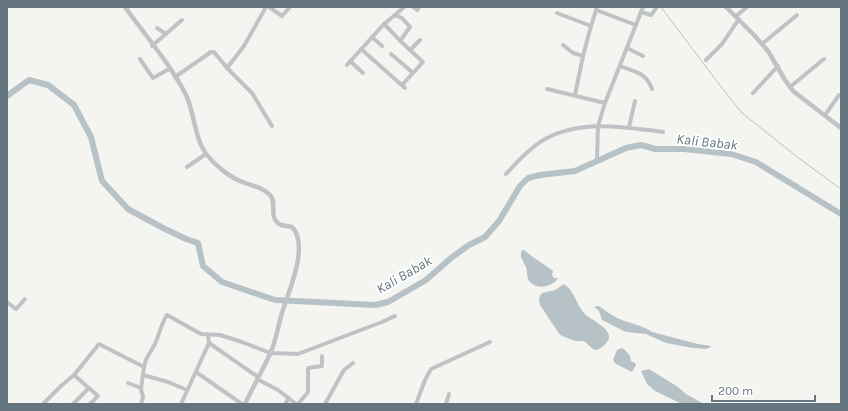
<svg xmlns="http://www.w3.org/2000/svg" width="848" height="411" font-family="Karla,sans-serif">
	<style>
		.water { fill: #b6c2c6 }
		.lines { fill: none; stroke-linecap: round; stroke-linejoin: round }
		.stream { stroke: #b6c2c6; stroke-width: 1 }
		.river { stroke: #b6c2c6; stroke-width: 6 }
		.minor { stroke: #bfc3c6; stroke-width: 4 }
		.tertiary { stroke: #bfc3c6; stroke-width: 4.5 }
		.labels { text-anchor: middle; dominant-baseline: central; stroke-width: 4; stroke-linejoin: round; paint-order: stroke }
		.water-label { font-size: 14px; font-style: italic; fill: #60777e; stroke: #fff }
	</style>
	<rect width="100%" height="100%" fill="#f4f4f1"/>
	<g class="water">
		<path d="M 522,250 L 524,250 C 533,258 543,263 553,271 L 552,275 L 554,278 L 558,278 C 553,287 537,290 530,282 C 526,278 528,273 526,267 C 525,265 523,262 522,259 C 520,256 521,253 522,250 Z"/>
		<path d="M 564,284 C 575,291 576,305 585,314 C 590,319 610,328 609,337 C 609,342 602,348 597,350 L 593,349 L 584,341 L 575,341 L 560,335 L 540,305 L 539,298 L 542,293 L 555,290 Z"/>
		<path d="M 599,306 C 608,313 617,319 628,322 C 637,325 645,327 652,332 L 698,344 L 711,346 L 711,347 L 706,349 L 693,348 L 666,343 L 646,334 L 626,332 L 602,320 L 599,311 L 594,307 Z"/>
		<path d="M 621,348 L 624,349 L 630,356 L 631,361 L 635,363 L 636,365 L 632,372 L 616,364 L 613,360 L 617,350 Z"/>
		<path d="M 649,369 L 678,387 L 686,394 L 704,404 L 682,404 L 655,391 L 647,384 L 641,371 Z"/>
	</g>
	<g class="lines">
		<path class="stream" d="M 661,7 L 722,88 L 742,113 L 800,159 L 841,189"/>
		<path class="river" d="M 7,96 L 29,80 L 48,85 L 74,105 L 91,137 L 102,181 L 128,209 L 163,228 L 186,239 L 198,243 L 203,266 L 222,282 L 275,300 L 375,305 L 388,302 L 426,280 L 451,258 L 469,245 L 485,237 L 499,221 L 520,186 L 528,178 L 540,175 L 575,171 L 626,148 L 641,145 L 655,149 L 684,149 L 731,154 L 756,162 L 841,214"/>
		<g class="minor">
			<path d="M 269,7 L 282,16 L 290,7"/>
			<path d="M 413,7 L 417,10 L 419,7"/>
			<path d="M 596,10 L 636,25"/>
			<path d="M 641,12 L 651,15 L 657,7"/>
			<path d="M 557,13 L 591,26"/>
			<path d="M 736,16 L 747,7"/>
			<path d="M 384,24 C 393,33 401,42 410,50 L 420,40"/>
			<path d="M 157,28 L 166,34"/>
			<path d="M 372,37 L 382,46"/>
			<path d="M 400,41 L 410,27 L 402,18 L 395,15 L 404,7"/>
			<path d="M 762,44 L 797,15"/>
			<path d="M 563,45 L 573,53 L 583,56"/>
			<path d="M 152,46 L 182,20"/>
			<path d="M 627,48 L 643,56"/>
			<path d="M 361,49 L 405,88"/>
			<path d="M 391,54 L 413,73 L 423,62 L 410,50"/>
			<path d="M 140,59 L 153,78 L 169,69"/>
			<path d="M 706,60 L 722,44 L 739,19"/>
			<path d="M 350,61 L 363,73"/>
			<path d="M 347,65 L 384,24 L 395,15"/>
			<path d="M 620,66 C 635,72 646,72 652,89"/>
			<path d="M 227,68 L 252,93 L 272,126"/>
			<path d="M 175,77 L 211,52 L 214,52 L 227,68 L 244,46 L 266,7"/>
			<path d="M 402,85 L 413,73"/>
			<path d="M 790,87 L 824,59"/>
			<path d="M 547,89 L 605,103"/>
			<path d="M 753,93 L 778,66"/>
			<path d="M 575,95 L 583,56 L 591,26 L 597,7"/>
			<path d="M 825,115 L 839,95"/>
			<path d="M 629,127 L 635,101"/>
			<path d="M 597,158 L 598,126 L 605,103 L 643,7"/>
			<path d="M 187,167 L 206,154"/>
			<path d="M 506,174 C 518,161 530,148 545,139 C 581,119 625,127 663,132"/>
			<path d="M 7,302 L 16,309 L 25,299"/>
			<path d="M 209,343 L 258,377"/>
			<path d="M 144,367 C 145,358 151,352 155,344 C 159,335 161,324 167,315 L 201,334 L 220,335 L 242,342 L 270,353 L 298,354 L 382,322 L 395,316"/>
			<path d="M 196,372 L 242,404"/>
			<path d="M 74,375 L 98,396 L 90,404"/>
			<path d="M 143,375 L 168,382 L 187,390"/>
			<path d="M 257,379 L 278,390 L 296,404"/>
			<path d="M 128,383 L 141,388"/>
			<path d="M 43,404 L 61,386 L 74,375 L 99,344 L 144,367 L 141,389 L 143,397 L 141,404"/>
			<path d="M 73,404 L 89,388"/>
			<path d="M 181,404 L 209,343 L 208,335"/>
			<path d="M 285,404 L 289,398"/>
			<path d="M 298,404 L 308,392 L 308,368 L 322,366 L 322,356"/>
			<path d="M 325,404 L 344,370 L 353,363"/>
			<path d="M 416,404 L 425,380 L 431,369 L 490,342"/>
			<path d="M 446,404 L 449,394"/>
		</g>
		<g class="tertiary">
			<path d="M 125,7 C 145,35 171,65 186,95 C 195,114 194,138 207,155 C 215,165 228,176 240,181 C 251,186 261,186 270,195 C 278,203 267,218 281,225 C 284,226 289,226 292,227 C 310,245 288,293 282,313 C 278,326 276,341 270,354 C 262,371 253,387 245,404"/>
			<path d="M 726,7 L 754,35 L 768,51 L 785,80 L 793,91 L 841,128"/>
		</g>
	</g>
	<g class="labels">
		<g class="water-label">
			<text transform="translate(707 142) rotate(6)">Kali Babak</text>
			<text transform="translate(404 275) rotate(-30)">Kali Babak</text>
		</g>
	</g>
	<rect width="848" height="411" fill="none" stroke="#657580" stroke-width="16"/>
	<path d="M712 395v6h103v-6" fill="none" stroke="#657580" stroke-width="2"/>
	<text x="718" y="395" font-size="12" fill="#657580" stroke="#ffffff" stroke-width="3" paint-order="stroke">200 m</text>
</svg>
